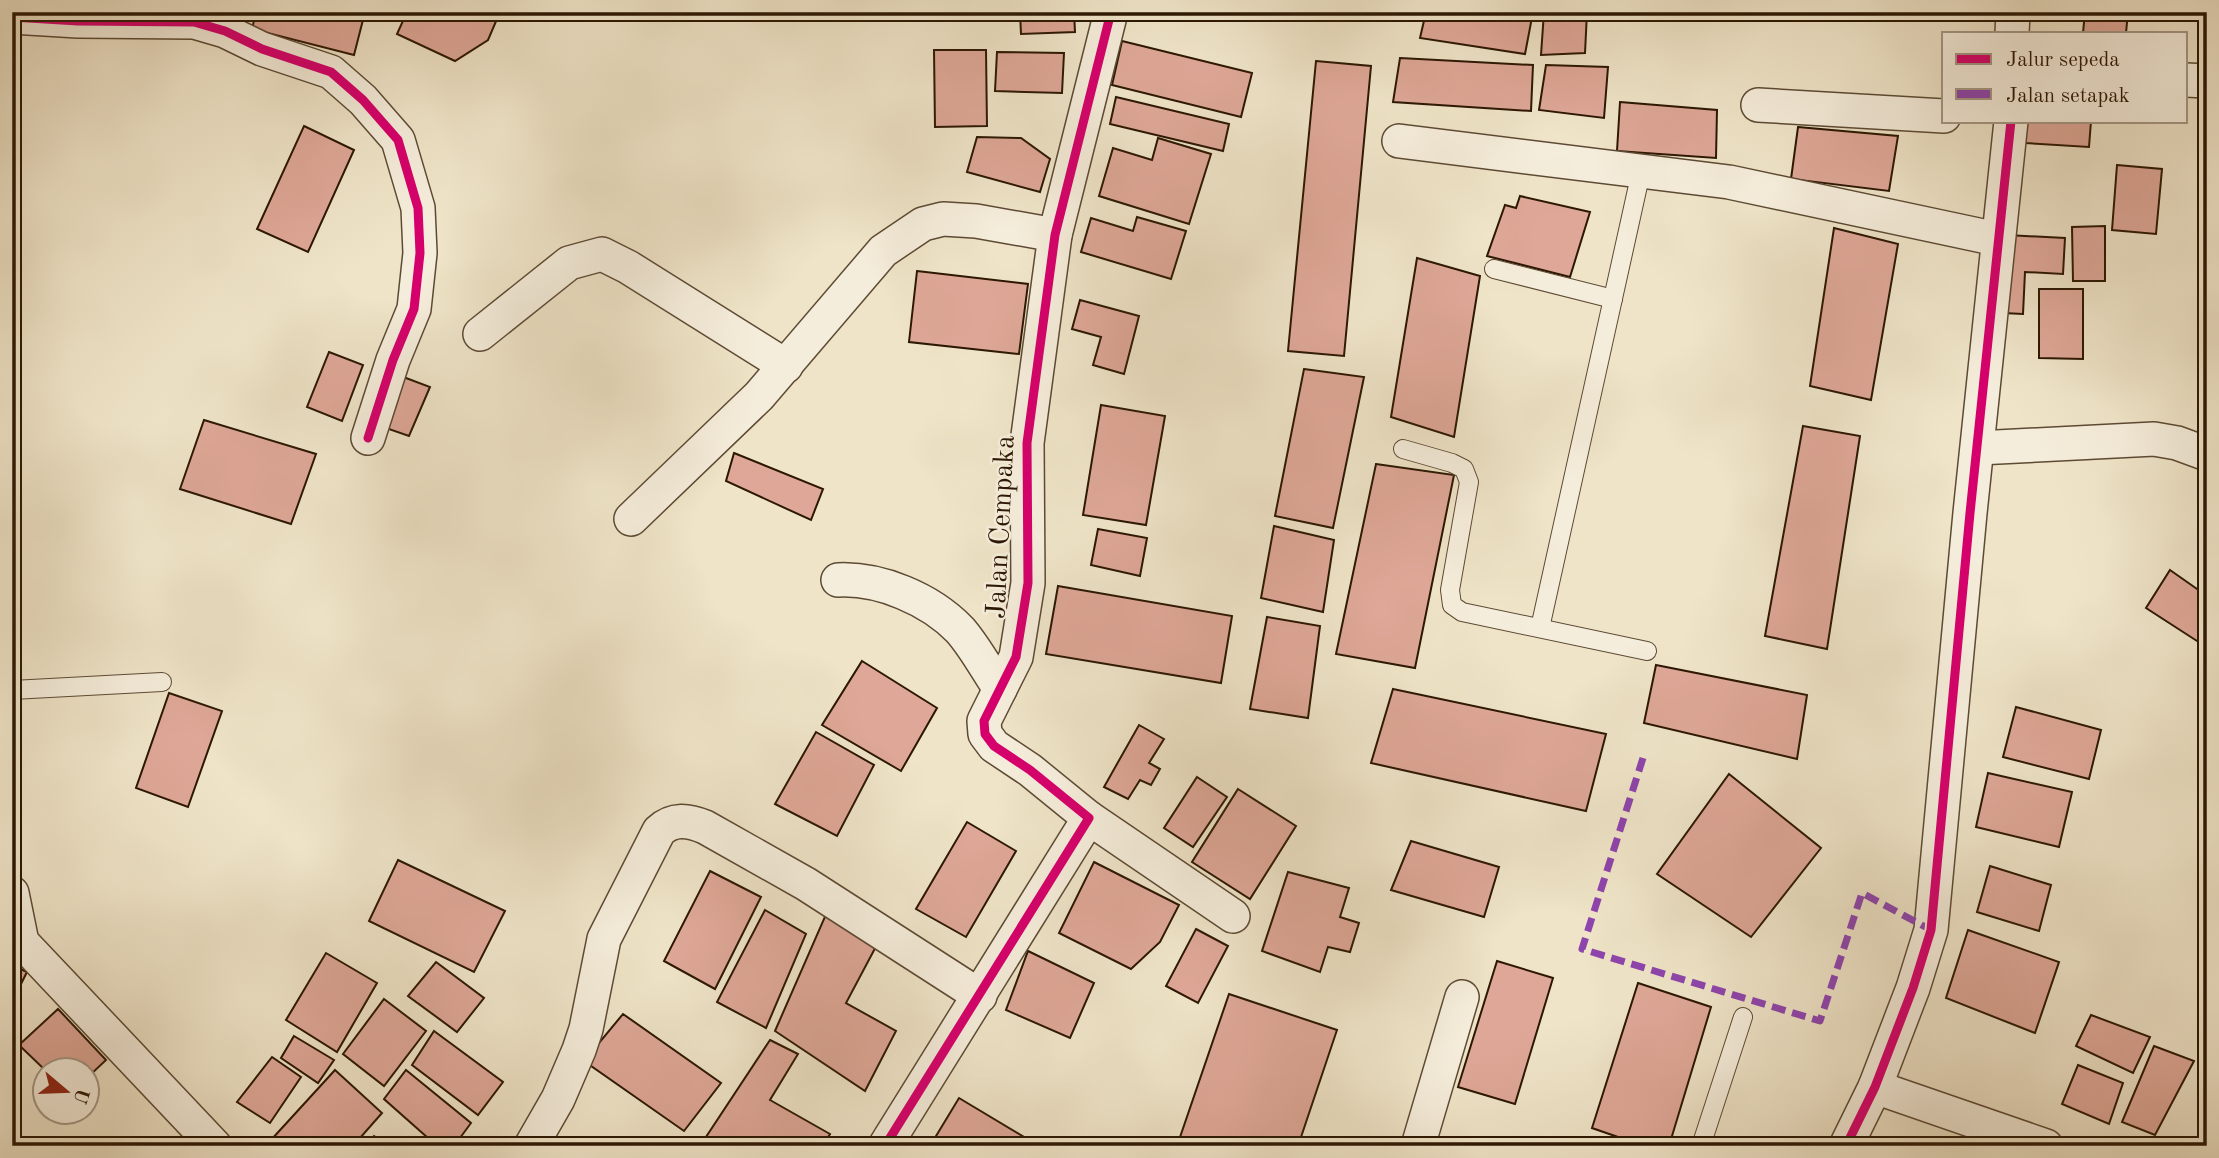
<svg xmlns="http://www.w3.org/2000/svg" width="2219" height="1158" font-family="'Old Standard TT',serif">
	<style>
		.building { fill: #dea797; stroke: #2c1703; stroke-width: 2 }
		.lines { fill: none; stroke-linecap: round; stroke-linejoin: round }
		.service-casing { stroke: #5d4a34; stroke-width: 20 }
		.minor-casing { stroke: #5d4a34; stroke-width: 36 }
		.service { stroke: #f5eddb; stroke-width: 18 }
		.minor { stroke: #f5eddb; stroke-width: 33 }
		.quiet { stroke: #8e44ad; stroke-width: 7; stroke-dasharray: 14 7; stroke-linecap: butt }
		.cycleway-casing { stroke: #f5eddb; stroke-width: 13 }
		.cycleway { stroke: #d6006c; stroke-width: 9 }
		.labels { text-anchor: middle; dominant-baseline: central; stroke-width: 5; stroke-linejoin: round; paint-order: stroke }
		.street-label { font-size: 28px; fill: #2c1703; stroke: #f5eddb }
	</style>
	<rect width="100%" height="100%" fill="#efe4c8"/>
	<filter id="stains"><feTurbulence type="fractalNoise" baseFrequency=".00286" numOctaves="4"/><feColorMatrix values="0 0 0 0 .2 0 0 0 0 .09 0 0 0 0 .02 0 0 0 .5 -.17"/></filter>
	<radialGradient id="worn" r=".72"><stop offset=".6" stop-color="#630" stop-opacity="0"/><stop offset="1" stop-color="#630" stop-opacity=".3"/></radialGradient>
	<g class="building">
		<path d="M 256,12 L 365,12 L 354,55 L 252,29 Z"/>
		<path d="M 407,12 L 500,12 L 488,40 L 455,61 L 397,34 Z"/>
		<path d="M 1020,12 L 1074,12 L 1075,32 L 1021,34 Z"/>
		<path d="M 1426,12 L 1533,12 L 1525,54 L 1420,38 Z"/>
		<path d="M 1544,12 L 1587,12 L 1585,53 L 1541,55 Z"/>
		<path d="M 2085,12 L 2128,12 L 2126,33 L 2083,33 Z"/>
		<path d="M 1122,41 L 1252,73 L 1241,117 L 1112,85 Z"/>
		<path d="M 934,50 L 986,50 L 987,126 L 935,127 Z"/>
		<path d="M 997,52 L 1064,53 L 1062,93 L 995,91 Z"/>
		<path d="M 1400,58 L 1533,65 L 1531,111 L 1393,102 Z"/>
		<path d="M 1316,61 L 1371,66 L 1344,356 L 1288,351 Z"/>
		<path d="M 1546,65 L 1608,67 L 1604,118 L 1539,110 Z"/>
		<path d="M 12,75 L 20,77 L 12,98 Z"/>
		<path d="M 1116,97 L 1229,124 L 1223,151 L 1110,124 Z"/>
		<path d="M 1620,102 L 1717,110 L 1716,158 L 1617,151 Z"/>
		<path d="M 2026,121 L 2091,121 L 2089,147 L 2025,143 Z"/>
		<path d="M 304,126 L 354,150 L 308,252 L 257,229 Z"/>
		<path d="M 1798,127 L 1898,136 L 1889,191 L 1791,179 Z"/>
		<path d="M 977,137 L 1021,138 L 1050,159 L 1040,192 L 967,172 Z"/>
		<path d="M 1158,138 L 1211,154 L 1189,224 L 1099,196 L 1113,148 L 1152,160 Z"/>
		<path d="M 2117,165 L 2162,169 L 2156,234 L 2112,230 Z"/>
		<path d="M 1520,196 L 1590,212 L 1570,277 L 1487,256 L 1505,205 L 1516,208 Z"/>
		<path d="M 1137,217 L 1186,231 L 1171,279 L 1081,252 L 1091,218 L 1133,231 Z"/>
		<path d="M 2105,226 L 2105,281 L 2073,281 L 2072,227 Z"/>
		<path d="M 1834,228 L 1898,244 L 1871,400 L 1810,386 Z"/>
		<path d="M 2007,235 L 2065,238 L 2063,274 L 2025,272 L 2023,314 L 2003,313 Z"/>
		<path d="M 1417,258 L 1480,276 L 1454,437 L 1391,417 Z"/>
		<path d="M 917,271 L 1028,284 L 1019,354 L 909,342 Z"/>
		<path d="M 2039,289 L 2083,289 L 2083,359 L 2039,358 Z"/>
		<path d="M 1080,300 L 1139,316 L 1124,374 L 1093,365 L 1101,337 L 1072,329 Z"/>
		<path d="M 329,352 L 363,365 L 342,421 L 307,407 Z"/>
		<path d="M 1304,369 L 1364,377 L 1333,528 L 1275,516 Z"/>
		<path d="M 398,375 L 430,387 L 409,436 L 380,426 Z"/>
		<path d="M 1101,405 L 1165,416 L 1146,525 L 1083,515 Z"/>
		<path d="M 204,420 L 316,454 L 291,524 L 180,489 Z"/>
		<path d="M 1803,426 L 1860,436 L 1827,649 L 1765,636 Z"/>
		<path d="M 734,453 L 823,489 L 811,520 L 726,481 Z"/>
		<path d="M 1376,464 L 1454,475 L 1415,668 L 1336,654 Z"/>
		<path d="M 1274,526 L 1334,540 L 1323,612 L 1261,598 Z"/>
		<path d="M 1098,529 L 1147,538 L 1140,576 L 1091,565 Z"/>
		<path d="M 2170,570 L 2207,596 L 2207,627 L 2197,641 L 2146,608 Z"/>
		<path d="M 1058,586 L 1232,616 L 1221,683 L 1046,654 Z"/>
		<path d="M 1267,617 L 1320,626 L 1308,718 L 1250,709 Z"/>
		<path d="M 862,661 L 937,708 L 901,771 L 822,725 Z"/>
		<path d="M 1656,665 L 1807,695 L 1797,759 L 1644,723 Z"/>
		<path d="M 1393,689 L 1606,734 L 1586,811 L 1371,763 Z"/>
		<path d="M 169,693 L 222,711 L 188,807 L 136,788 Z"/>
		<path d="M 2016,707 L 2101,730 L 2089,779 L 2003,757 Z"/>
		<path d="M 1139,725 L 1164,739 L 1149,763 L 1160,769 L 1151,785 L 1140,780 L 1128,799 L 1104,787 Z"/>
		<path d="M 816,732 L 874,765 L 837,836 L 775,804 Z"/>
		<path d="M 1988,773 L 2072,792 L 2059,847 L 1976,827 Z"/>
		<path d="M 1729,774 L 1821,848 L 1751,937 L 1657,874 Z"/>
		<path d="M 1197,777 L 1227,797 L 1193,847 L 1164,828 Z"/>
		<path d="M 1238,789 L 1296,826 L 1250,899 L 1192,862 Z"/>
		<path d="M 967,822 L 1016,851 L 966,937 L 916,909 Z"/>
		<path d="M 1411,841 L 1499,867 L 1484,917 L 1391,890 Z"/>
		<path d="M 398,860 L 505,911 L 474,972 L 369,921 Z"/>
		<path d="M 1094,862 L 1179,905 L 1160,942 L 1131,969 L 1059,933 Z"/>
		<path d="M 1990,866 L 2051,885 L 2039,931 L 1977,912 Z"/>
		<path d="M 710,871 L 761,897 L 715,989 L 664,961 Z"/>
		<path d="M 1288,872 L 1349,888 L 1340,917 L 1359,923 L 1350,952 L 1328,947 L 1320,972 L 1262,951 Z"/>
		<path d="M 765,910 L 806,934 L 766,1028 L 717,1002 Z"/>
		<path d="M 827,912 L 880,939 L 846,1003 L 896,1031 L 865,1091 L 775,1031 Z"/>
		<path d="M 1196,929 L 1228,946 L 1198,1003 L 1166,986 Z"/>
		<path d="M 1968,930 L 2059,962 L 2035,1033 L 1946,998 Z"/>
		<path d="M 1028,951 L 1094,983 L 1070,1038 L 1006,1010 Z"/>
		<path d="M 326,953 L 377,983 L 337,1052 L 286,1020 Z"/>
		<path d="M 1497,961 L 1553,978 L 1515,1104 L 1458,1087 Z"/>
		<path d="M 436,962 L 484,998 L 457,1032 L 408,996 Z"/>
		<path d="M 12,965 L 27,972 L 12,1002 Z"/>
		<path d="M 1638,983 L 1711,1007 L 1669,1146 L 1644,1146 L 1592,1128 Z"/>
		<path d="M 1229,994 L 1337,1030 L 1298,1146 L 1177,1146 Z"/>
		<path d="M 384,999 L 426,1031 L 384,1086 L 343,1054 Z"/>
		<path d="M 58,1009 L 106,1060 L 88,1077 L 88,1070 L 46,1071 L 19,1045 Z"/>
		<path d="M 623,1014 L 721,1083 L 684,1131 L 584,1061 Z"/>
		<path d="M 2091,1015 L 2150,1037 L 2133,1073 L 2076,1046 Z"/>
		<path d="M 434,1031 L 503,1082 L 478,1115 L 412,1065 Z"/>
		<path d="M 294,1036 L 334,1060 L 318,1083 L 281,1058 Z"/>
		<path d="M 770,1040 L 798,1054 L 770,1100 L 830,1134 L 823,1146 L 706,1146 L 702,1143 Z"/>
		<path d="M 2154,1046 L 2194,1061 L 2155,1135 L 2122,1122 Z"/>
		<path d="M 272,1057 L 301,1077 L 270,1123 L 237,1102 Z"/>
		<path d="M 2078,1065 L 2123,1083 L 2109,1124 L 2062,1104 Z"/>
		<path d="M 335,1070 L 382,1113 L 353,1146 L 278,1146 L 271,1140 Z"/>
		<path d="M 406,1070 L 471,1123 L 454,1146 L 437,1146 L 384,1099 Z"/>
		<path d="M 959,1098 L 1039,1146 L 930,1146 Z"/>
		<path d="M 374,1136 L 390,1146 L 367,1146 Z"/>
	</g>
	<g class="lines">
		<g class="service-casing">
			<g id="service">
				<path d="M 1494,269 L 1613,299"/>
				<path d="M 1403,449 L 1452,463 L 1464,469 L 1469,482 L 1450,590 L 1452,605 L 1462,612 L 1647,651"/>
				<path d="M 1540,628 L 1641,172"/>
				<path d="M 12,690 L 162,682"/>
				<path d="M 1701,1146 L 1743,1017"/>
			</g>
		</g>
		<g class="minor-casing">
			<g id="minor">
				<path d="M 12,17 L 78,21 L 194,22 L 225,31 L 262,49 L 331,72 L 363,100 L 398,140 L 418,208 L 420,253 L 414,309 L 393,360 L 368,438"/>
				<path d="M 2012,33 L 2013,12"/>
				<path d="M 2186,80 L 2207,81"/>
				<path d="M 1758,105 L 1944,116"/>
				<path d="M 1399,141 L 1729,182 L 1997,239"/>
				<path d="M 480,334 L 569,263 L 602,254 L 628,267 L 786,366"/>
				<path d="M 1978,448 L 2154,439 L 2177,443 L 2207,454"/>
				<path d="M 631,519 L 759,396 L 883,251 L 923,224 L 943,219 L 976,221 L 1055,235"/>
				<path d="M 838,580 C 880,578 930,599 960,630 C 975,647 987,670 1000,689"/>
				<path d="M 1089,818 L 1233,916"/>
				<path d="M 12,893 L 22,942 L 215,1146"/>
				<path d="M 1875,1087 L 2046,1146"/>
				<path d="M 531,1146 L 558,1099 L 579,1050 L 586,1029 L 604,939 L 659,831 C 673,818 688,820 705,827 L 806,884 L 980,996"/>
				<path d="M 885,1146 L 1089,818 L 1030,770 L 994,746 L 985,734 L 984,721 L 1016,657 L 1028,583 L 1027,443 L 1055,235 L 1111,12"/>
				<path d="M 1418,1146 L 1462,997"/>
				<path d="M 1846,1146 L 1875,1087 L 1913,988 L 1931,930 L 1970,513 L 2011,121"/>
			</g>
		</g>
		<use href="#service" class="service"/>
		<use href="#minor" class="minor"/>
		<path class="quiet" d="M 1643,758 L 1582,949 L 1820,1021 L 1862,893 L 1931,930"/>
		<g class="cycleway-casing">
			<g id="cycleway">
				<path d="M 12,17 L 78,21 L 194,22 L 225,31 L 262,49 L 331,72 L 363,100 L 398,140 L 418,208 L 420,253 L 414,309 L 393,360 L 368,438"/>
				<path d="M 885,1146 L 1089,818 L 1030,770 L 994,746 L 985,734 L 984,721 L 1016,657 L 1028,583 L 1027,443 L 1055,235 L 1111,12"/>
				<path d="M 1846,1146 L 1875,1087 L 1913,988 L 1931,930 L 1970,513 L 2011,121"/>
			</g>
		</g>
		<use href="#cycleway" class="cycleway"/>
	</g>
	<g class="labels">
		<g class="street-label">
			<text transform="translate(1002 527) rotate(-87)">Jalan Cempaka</text>
		</g>
	</g>
	<rect width="2219" height="1158" fill="none" stroke="#efe4c8" stroke-width="42"/>
	<rect x="14" y="14" width="2191" height="1130" fill="none" stroke="#2c1703" stroke-width="3.5"/>
	<rect x="21" y="21" width="2177" height="1116" fill="none" stroke="#2c1703" stroke-width="2"/>
	<rect x="1942" y="32" width="245" height="91" fill="#f5eddb" stroke="#a59785" stroke-width="2"/>
	<rect x="1956" y="54" width="35" height="10" fill="#d6006c" stroke="#a59785" stroke-width="2"/>
	<text x="2006" y="66" font-size="21" fill="#2c1703">Jalur sepeda</text>
	<rect x="1956" y="89" width="35" height="10" fill="#8e44ad" stroke="#a59785" stroke-width="2"/>
	<text x="2006" y="102" font-size="21" fill="#2c1703">Jalan setapak</text>
	<g transform="translate(66 1091) rotate(109)"><circle r="33" fill="#f5eddb" stroke="#a59785" stroke-width="2"/>
	<path d="M0-5L12 26L0 18L-12 26Z" fill="#8f2418"/>
	<text y="-10" font-size="19" font-weight="bold" text-anchor="middle" fill="#2c1703">U</text>
	</g>
	<rect width="100%" height="100%" filter="url(#stains)"/>
	<rect width="100%" height="100%" fill="url(#worn)"/>
</svg>
